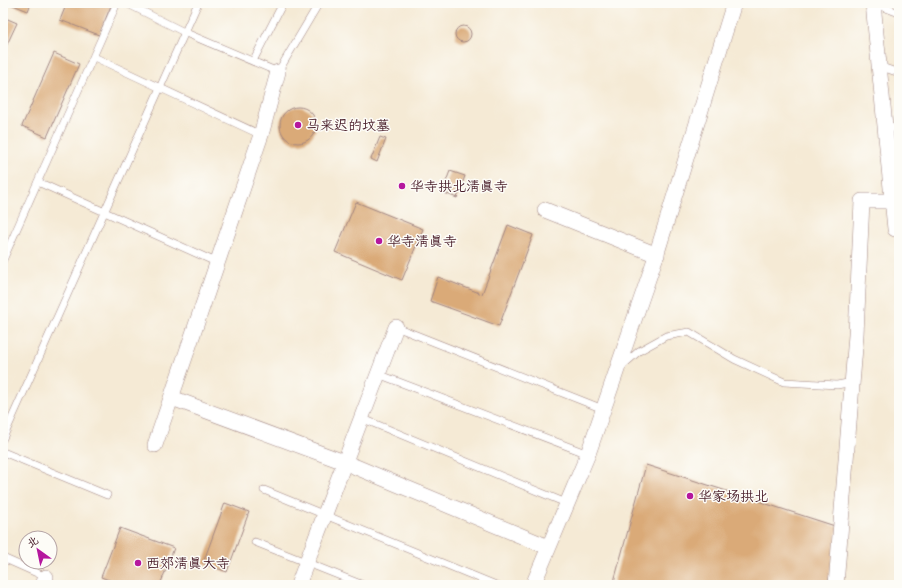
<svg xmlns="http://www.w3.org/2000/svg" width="902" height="588" font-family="Sriracha,'LXGW WenKai TC',sans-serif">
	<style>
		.building { fill: #daaa78 }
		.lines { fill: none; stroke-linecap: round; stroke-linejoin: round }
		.service-casing { stroke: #a08480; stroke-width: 8 }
		.minor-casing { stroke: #a08480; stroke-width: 16 }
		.service { stroke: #fff; stroke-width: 7 }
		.minor { stroke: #fff; stroke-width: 15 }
		.poi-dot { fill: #b5179e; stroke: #fdfcf7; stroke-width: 1.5 }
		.labels { text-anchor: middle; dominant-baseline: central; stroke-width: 3; stroke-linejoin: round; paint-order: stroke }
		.poi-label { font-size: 14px; fill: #4a1f2b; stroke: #fdfcf7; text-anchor: start }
	</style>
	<rect width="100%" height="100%" fill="#fdfcf7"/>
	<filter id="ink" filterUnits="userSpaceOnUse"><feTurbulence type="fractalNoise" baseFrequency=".025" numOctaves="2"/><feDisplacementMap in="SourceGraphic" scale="8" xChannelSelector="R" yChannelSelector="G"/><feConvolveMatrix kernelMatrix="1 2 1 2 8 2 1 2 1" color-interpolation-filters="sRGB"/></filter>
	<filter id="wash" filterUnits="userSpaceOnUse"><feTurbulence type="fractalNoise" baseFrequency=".012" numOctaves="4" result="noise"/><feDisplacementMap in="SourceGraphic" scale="16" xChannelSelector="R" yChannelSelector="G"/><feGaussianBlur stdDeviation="0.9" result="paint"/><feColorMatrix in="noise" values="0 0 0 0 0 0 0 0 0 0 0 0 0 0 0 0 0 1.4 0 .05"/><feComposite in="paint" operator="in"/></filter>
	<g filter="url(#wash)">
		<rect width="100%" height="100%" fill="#f5ead5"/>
		<g id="blocks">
			<g class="building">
				<path d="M 8,3 L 31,3 L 28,11 Z"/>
				<path d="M 67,3 L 112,3 L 99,35 L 60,20 Z"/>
				<path d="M 3,17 L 17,23 L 3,53 Z"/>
				<circle cx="463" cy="34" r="8"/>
				<path d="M 54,53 L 79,64 L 47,137 L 22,126 Z"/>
				<circle cx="298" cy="125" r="18"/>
				<path d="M 380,137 L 386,139 L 377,162 L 371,159 Z"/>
				<path d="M 450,171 L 465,176 L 457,198 L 442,192 Z"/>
				<path d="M 356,202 L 423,229 L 402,280 L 335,252 Z"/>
				<path d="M 508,225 L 533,235 L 499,326 L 430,301 L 438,277 L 482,294 Z"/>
				<path d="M 646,465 L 838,527 L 828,585 L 613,585 Z"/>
				<path d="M 225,503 L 249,512 L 227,572 L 203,563 Z"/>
				<path d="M 120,528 L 174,548 L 160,585 L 122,585 L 101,577 Z"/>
			</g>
		</g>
	</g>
	<g filter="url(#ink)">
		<use href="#blocks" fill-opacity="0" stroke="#a08480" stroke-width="1"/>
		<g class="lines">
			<g class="service-casing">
				<g id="service">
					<path d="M 126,3 L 186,33 L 278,72 L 319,3"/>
					<path d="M 873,3 L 899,13"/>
					<path d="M 94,57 L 261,135"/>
					<path d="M 253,61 L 283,3"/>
					<path d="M 879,66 L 899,73"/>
					<path d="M 885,125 L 899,130"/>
					<path d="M 38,182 L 218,263"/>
					<path d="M 3,260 L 117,3"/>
					<path d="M 396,327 L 603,409"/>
					<path d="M 621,367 L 639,351 L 666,336 L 689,332 L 734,359 L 784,382 L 837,385 L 853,382"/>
					<path d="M 378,374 L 588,454"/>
					<path d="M 361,418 L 566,503"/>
					<path d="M 3,438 L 198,3"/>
					<path d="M 3,452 L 107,495"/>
					<path d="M 264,490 L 496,585"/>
					<path d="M 255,542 L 363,585"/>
					<path d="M 3,558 L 46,577"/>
				</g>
			</g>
			<g class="minor-casing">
				<g id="minor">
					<path d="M 873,3 L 895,229"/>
					<path d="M 545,210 L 657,255"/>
					<path d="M 172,398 L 344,462 L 548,547"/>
					<path d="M 155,445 L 261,135 L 278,72"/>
					<path d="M 43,585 L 46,577"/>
					<path d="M 298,585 L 396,327"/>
					<path d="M 533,585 L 588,454 L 655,259 L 734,3"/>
					<path d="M 836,585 L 856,335 L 862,201 L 892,201"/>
				</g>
			</g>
			<use href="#service" class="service"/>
			<use href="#minor" class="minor"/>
		</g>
	</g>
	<g class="poi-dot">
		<circle cx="298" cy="125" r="4"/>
		<circle cx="402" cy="186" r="4"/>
		<circle cx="379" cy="241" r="4"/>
		<circle cx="690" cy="496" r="4"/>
		<circle cx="138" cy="563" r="4"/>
	</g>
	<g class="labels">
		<g class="poi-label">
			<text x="306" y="125">马来迟的坟墓</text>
			<text x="410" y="186">华寺拱北清真寺</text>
			<text x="387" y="241">华寺清真寺</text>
			<text x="698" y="496">华家场拱北</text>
			<text x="146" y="563">西郊清真大寺</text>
		</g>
	</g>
	<rect width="902" height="588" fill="none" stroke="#fdfcf7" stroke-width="16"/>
	<g transform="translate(38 550) rotate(327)"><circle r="19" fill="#fdfcf7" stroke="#b5a4a5"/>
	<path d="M0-3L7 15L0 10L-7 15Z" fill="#b5179e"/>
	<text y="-6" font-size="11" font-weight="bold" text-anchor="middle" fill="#4a1f2b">北</text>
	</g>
</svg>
